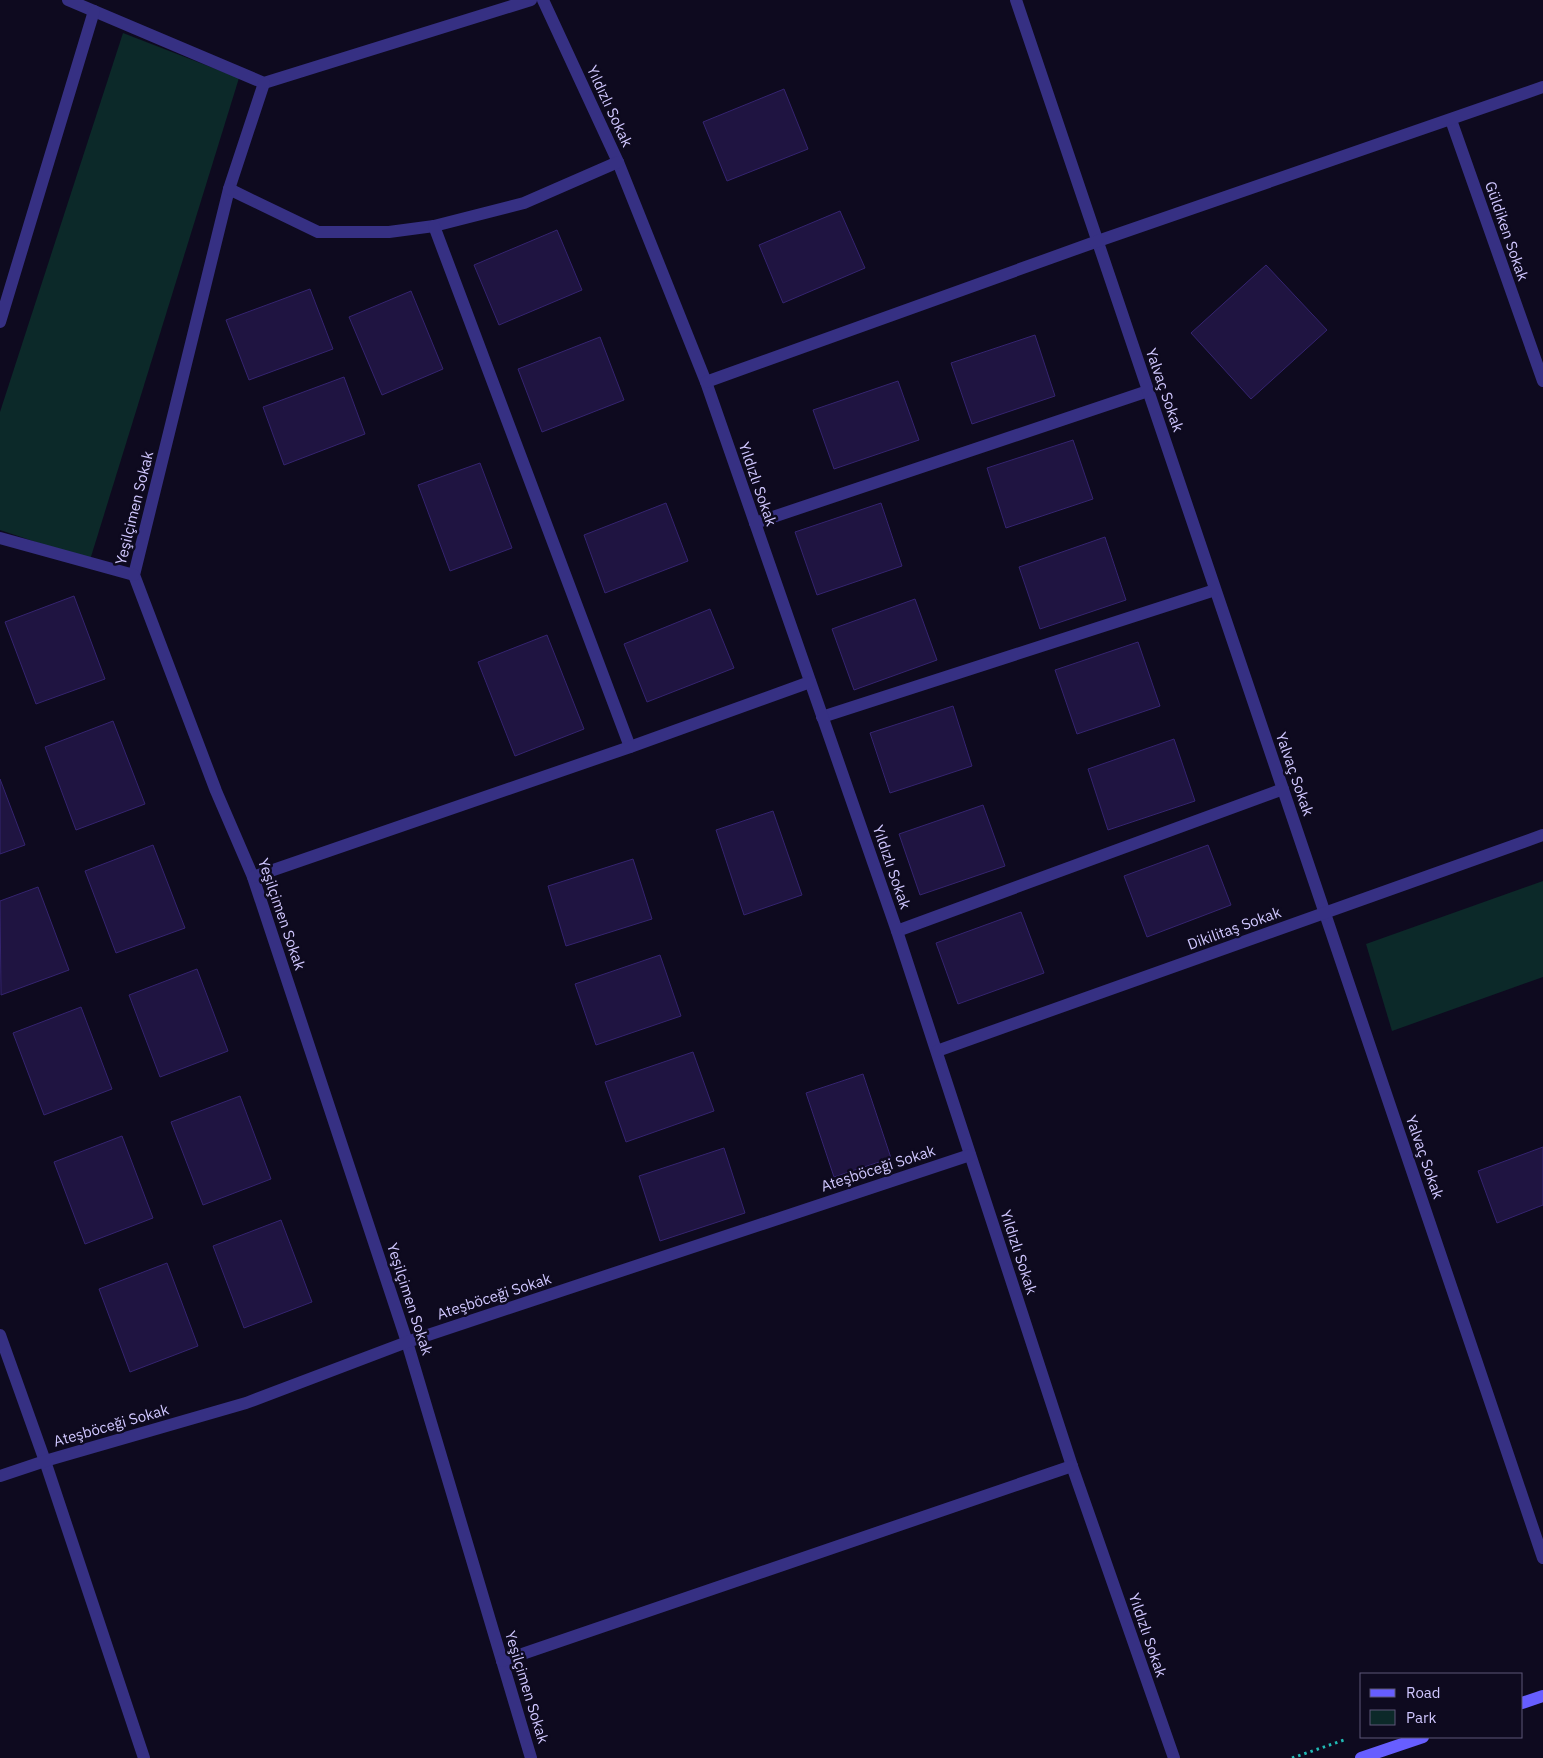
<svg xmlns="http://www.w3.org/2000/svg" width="1543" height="1758" font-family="'IBM Plex Sans',sans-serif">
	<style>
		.green { fill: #0c2929 }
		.building { fill: #1f1441; stroke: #352470 }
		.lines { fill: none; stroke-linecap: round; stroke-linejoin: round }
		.path { stroke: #21bab5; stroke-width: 3; stroke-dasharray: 2.5 4; stroke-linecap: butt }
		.lane { stroke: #363083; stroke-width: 12 }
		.street { stroke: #363083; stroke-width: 12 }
		.secondary { stroke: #675eff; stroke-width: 12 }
		.labels { text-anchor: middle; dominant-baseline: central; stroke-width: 5; stroke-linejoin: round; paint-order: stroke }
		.street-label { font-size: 15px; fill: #d0c7ff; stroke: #0e0a1f }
	</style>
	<rect width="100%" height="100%" fill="#0e0a1f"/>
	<g class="green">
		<path d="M 123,33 L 239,78 L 90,560 L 0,530 L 0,412 Z"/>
		<path d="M 1543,881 L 1543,977 L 1392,1031 L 1366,944 Z"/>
	</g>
	<g class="building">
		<path d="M 784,89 L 808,149 L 727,181 L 703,122 Z"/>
		<path d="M 840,211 L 865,268 L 783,303 L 759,245 Z"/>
		<path d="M 557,230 L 582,290 L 499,325 L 474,265 Z"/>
		<path d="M 1266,265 L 1327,330 L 1251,399 L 1191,333 Z"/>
		<path d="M 310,289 L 333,349 L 249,380 L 226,320 Z"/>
		<path d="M 411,291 L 443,369 L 382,395 L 349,317 Z"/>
		<path d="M 1035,335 L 1055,396 L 972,424 L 951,363 Z"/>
		<path d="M 600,337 L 624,400 L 542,432 L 518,369 Z"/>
		<path d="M 344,377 L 365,434 L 284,465 L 263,407 Z"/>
		<path d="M 898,381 L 919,440 L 834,469 L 813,410 Z"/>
		<path d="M 1073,440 L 1093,499 L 1006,528 L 987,468 Z"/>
		<path d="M 480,463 L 512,548 L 450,571 L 418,485 Z"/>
		<path d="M 666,503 L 688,561 L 605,593 L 584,535 Z"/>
		<path d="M 881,503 L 902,566 L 817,595 L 795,532 Z"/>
		<path d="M 1105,537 L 1126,600 L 1040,629 L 1019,567 Z"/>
		<path d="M 74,596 L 105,679 L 36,704 L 5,622 Z"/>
		<path d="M 915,599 L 937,660 L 854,690 L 832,629 Z"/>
		<path d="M 710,609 L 734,668 L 647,702 L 624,644 Z"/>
		<path d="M 547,635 L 584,729 L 515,756 L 478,662 Z"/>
		<path d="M 1138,642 L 1160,706 L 1077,734 L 1055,670 Z"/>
		<path d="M 953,706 L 972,766 L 890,793 L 870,733 Z"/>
		<path d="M 113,721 L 145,804 L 76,830 L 45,747 Z"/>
		<path d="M 1174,739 L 1195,801 L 1108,830 L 1088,769 Z"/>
		<path d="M 0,779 L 25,845 L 0,854 Z"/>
		<path d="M 983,805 L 1005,866 L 920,895 L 899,834 Z"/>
		<path d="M 773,811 L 802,895 L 744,915 L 716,830 Z"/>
		<path d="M 153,845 L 185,928 L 116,953 L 85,871 Z"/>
		<path d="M 1208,845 L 1231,905 L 1147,937 L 1124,876 Z"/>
		<path d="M 633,859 L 652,919 L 566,946 L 548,886 Z"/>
		<path d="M 38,887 L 69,970 L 1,995 L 0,901 Z"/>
		<path d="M 1021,912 L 1044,973 L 958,1004 L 936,943 Z"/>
		<path d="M 660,955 L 681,1016 L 596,1045 L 575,984 Z"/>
		<path d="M 197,969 L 228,1051 L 160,1077 L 129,995 Z"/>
		<path d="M 81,1007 L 112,1089 L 44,1115 L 13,1033 Z"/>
		<path d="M 693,1052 L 714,1111 L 626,1142 L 605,1082 Z"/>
		<path d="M 863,1074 L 891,1158 L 834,1177 L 806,1093 Z"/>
		<path d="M 240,1096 L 271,1179 L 203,1205 L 171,1122 Z"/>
		<path d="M 122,1136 L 153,1218 L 85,1244 L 54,1162 Z"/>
		<path d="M 1543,1147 L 1543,1205 L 1497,1223 L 1478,1171 Z"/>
		<path d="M 724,1148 L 745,1213 L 660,1241 L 639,1176 Z"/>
		<path d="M 281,1220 L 312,1302 L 244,1328 L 213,1246 Z"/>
		<path d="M 167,1263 L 198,1346 L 130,1372 L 99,1289 Z"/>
	</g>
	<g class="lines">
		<path class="path" d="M 1292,1758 L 1347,1739"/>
		<g class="lane">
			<path d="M 755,523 L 1148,391"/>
			<path d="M 822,717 L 1215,590"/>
			<path d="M 897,931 L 1283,789"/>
		</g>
		<g class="street">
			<path d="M 68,0 L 264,83 L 531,0"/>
			<path d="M 543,0 L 618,162 L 706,382 L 897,931 L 1072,1466 L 1174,1758"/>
			<path d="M 1016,0 L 1543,1558"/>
			<path d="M 264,83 L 229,189 L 134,575 L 216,791 L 253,877 L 407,1342 L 531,1758"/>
			<path d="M 1451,120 L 1543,381"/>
			<path d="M 229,189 L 318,232 L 389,232 L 434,226 L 524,203 L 618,162"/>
			<path d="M 434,226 L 630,747"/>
			<path d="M 0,322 L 94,11"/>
			<path d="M 706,382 L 1098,241 L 1543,87"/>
			<path d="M 0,538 L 134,575"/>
			<path d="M 253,877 L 630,747 L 810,682"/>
			<path d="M 937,1051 L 1543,835"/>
			<path d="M 0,1335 L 45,1461 L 144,1758"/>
			<path d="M 0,1476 L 45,1461 L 246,1403 L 407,1342 L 970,1155"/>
			<path d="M 502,1661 L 1072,1466"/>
		</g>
		<g class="secondary">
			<path d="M 1522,1703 L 1543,1696"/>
			<path d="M 1361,1758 L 1423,1737"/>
		</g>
	</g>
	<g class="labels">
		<g class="street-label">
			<text transform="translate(610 106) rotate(65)">Yıldızlı Sokak</text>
			<text transform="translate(1507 231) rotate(71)">Güldiken Sokak</text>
			<text transform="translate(1165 390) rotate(71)">Yalvaç Sokak</text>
			<text transform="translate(758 484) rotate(71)">Yıldızlı Sokak</text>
			<text transform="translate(134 508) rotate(-76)">Yeşilçimen Sokak</text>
			<text transform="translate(1295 774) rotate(71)">Yalvaç Sokak</text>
			<text transform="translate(892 867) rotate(71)">Yıldızlı Sokak</text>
			<text transform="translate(282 914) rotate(71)">Yeşilçimen Sokak</text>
			<text transform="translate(1234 928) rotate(-20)">Dikilitaş Sokak</text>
			<text transform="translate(1425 1157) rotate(71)">Yalvaç Sokak</text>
			<text transform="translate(878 1168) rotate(-18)">Ateşböceği Sokak</text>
			<text transform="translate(1019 1252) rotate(72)">Yıldızlı Sokak</text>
			<text transform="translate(494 1296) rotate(-18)">Ateşböceği Sokak</text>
			<text transform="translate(410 1299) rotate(72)">Yeşilçimen Sokak</text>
			<text transform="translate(111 1425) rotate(-16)">Ateşböceği Sokak</text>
			<text transform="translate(1148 1635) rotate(71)">Yıldızlı Sokak</text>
			<text transform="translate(527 1687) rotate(73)">Yeşilçimen Sokak</text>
		</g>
	</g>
	<rect x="1360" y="1673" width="162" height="65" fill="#0e0a1f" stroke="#5c5679"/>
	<rect x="1370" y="1689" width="25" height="8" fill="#675eff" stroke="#5c5679"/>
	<text x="1406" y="1698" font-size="15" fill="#d0c7ff">Road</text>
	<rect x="1370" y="1710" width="25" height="15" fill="#0c2929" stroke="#5c5679"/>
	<text x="1406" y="1723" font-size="15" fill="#d0c7ff">Park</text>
</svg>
